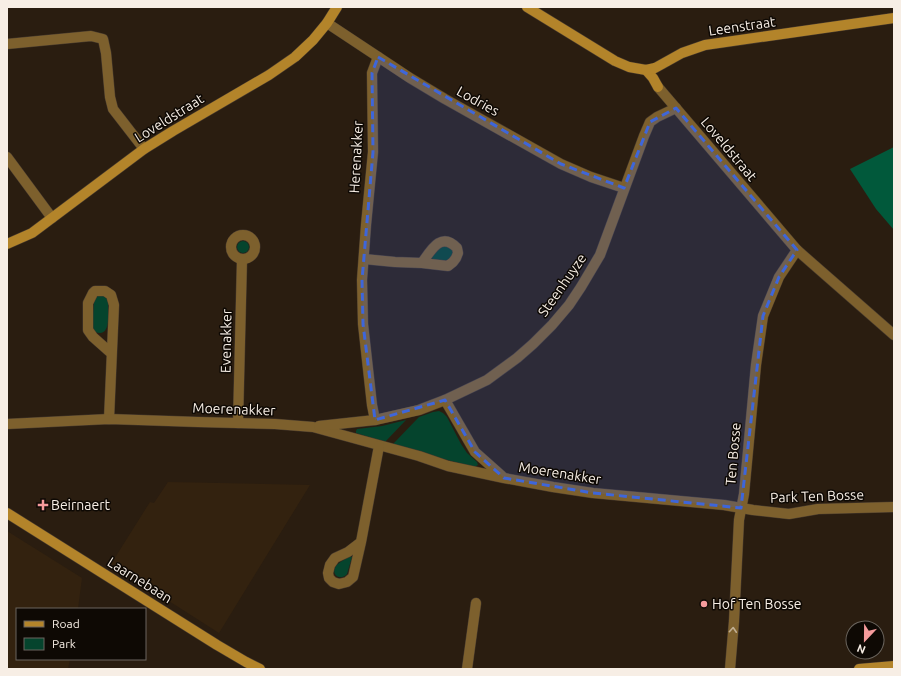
<svg xmlns="http://www.w3.org/2000/svg" width="901" height="676" font-family="Ubuntu,sans-serif">
	<style>
		.built { fill: #33220f }
		.green { fill: #05442d }
		.forest { fill: #01593b }
		.lines { fill: none; stroke-linecap: round; stroke-linejoin: round }
		.street-casing { stroke: #473a2e; stroke-width: 11 }
		.secondary-casing { stroke: #473a2e; stroke-width: 11 }
		.street { stroke: #7d602d; stroke-width: 10 }
		.secondary { stroke: #b3842a; stroke-width: 10 }
		.oneway { stroke: #c0ae92 }
		.marked { fill: #3e66da; fill-opacity: 0.2; stroke: #3e66da; stroke-width: 3; stroke-dasharray: 8 5; stroke-linejoin: round }
		.poi-dot { fill: #f59b9c; stroke: #0e0904; stroke-width: 1.5 }
		.labels { text-anchor: middle; dominant-baseline: central; stroke-width: 3; stroke-linejoin: round; paint-order: stroke }
		.street-label { font-size: 14px; fill: #f7eee5; stroke: #0e0904 }
		.poi-label { font-size: 14px; fill: #f7eee5; stroke: #0e0904; text-anchor: start }
	</style>
	<rect width="100%" height="100%" fill="#2a1d10"/>
	<g class="built">
		<path d="M 168,482 L 310,485 L 219,633 L 111,564 L 150,502 L 154,503 Z"/>
		<path d="M 7,531 L 82,578 L 78,609 L 17,609 L 17,659 L 70,659 L 68,669 L 7,669 Z"/>
	</g>
	<g class="green">
		<circle cx="243" cy="247" r="6"/>
		<path d="M 447,246 L 453,249 L 453,256 L 447,260 L 435,260 L 431,258 L 432,257 L 441,247 Z"/>
		<path d="M 98,295 C 103,295 106,296 108,301 C 108,311 112,339 95,332 L 92,326 L 94,301 L 95,298 Z"/>
		<path d="M 439,411 L 443,413 L 447,417 L 461,444 L 467,453 L 477,462 L 478,465 L 474,467 L 432,456 L 393,444 L 419,417 L 433,412 Z"/>
		<path d="M 406,420 L 385,442 L 359,434 L 356,433 L 356,431 L 357,429 L 382,426 Z"/>
		<path d="M 350,556 L 352,557 L 347,574 C 340,582 330,574 336,566 C 339,562 346,559 350,556 Z"/>
	</g>
	<path class="forest" d="M 894,147 L 894,230 L 876,209 L 850,169 Z"/>
	<g class="lines">
		<g class="street-casing">
			<g id="street">
				<path d="M 327,23 L 410,78 L 445,99 L 561,164 L 591,177 L 624,188"/>
				<path d="M 7,44 L 91,36 L 103,39 L 106,53 L 110,97 L 113,109 L 144,149"/>
				<path d="M 658,87 L 797,250 L 894,335"/>
				<path d="M 7,157 L 52,218"/>
				<circle cx="243" cy="247" r="12"/>
				<path d="M 364,259 L 395,262 L 422,263 L 448,266 L 453,262 L 456,258 L 458,253 L 457,248 C 441,231 431,250 422,263"/>
				<path d="M 445,400 L 475,452 L 502,476"/>
				<path d="M 109,419 L 114,305 L 111,295 L 105,291 L 95,291 L 93,293 L 88,303 L 88,330 L 93,337 L 111,353"/>
				<path d="M 375,420 L 372,405 L 363,324 L 362,280 L 366,225 L 373,152 L 372,73 L 378,57"/>
				<path d="M 238,423 L 242,259"/>
				<path d="M 7,424 L 109,419 L 198,422 L 275,424 L 313,427 L 419,456 L 448,466 L 504,478 L 553,487 L 593,493 L 724,505 L 753,510 L 789,514 L 818,509 L 894,507"/>
				<path d="M 319,426 L 375,420 L 419,410 L 445,400 L 487,380 L 517,358 L 533,344 L 552,325 L 569,305 L 581,287 L 600,255 L 644,136 L 650,122 L 657,117 L 676,108"/>
				<path d="M 361,542 L 348,552 L 335,558 L 330,565 L 328,573 L 329,578 L 333,582 L 339,584 L 347,582 L 353,577 L 361,542 L 379,446"/>
				<path d="M 467,669 L 476,603"/>
				<path d="M 730,669 L 734,621 L 739,520 L 744,494 L 756,365 L 763,316 L 779,277 L 797,250"/>
			</g>
		</g>
		<g class="secondary-casing">
			<g id="secondary">
				<path d="M 527,7 L 615,61 L 629,67 L 646,70 L 653,78 L 658,87"/>
				<path d="M 646,70 L 655,68 L 682,53 L 705,45 L 894,18"/>
				<path d="M 7,244 L 32,233 L 144,149 L 173,131 L 269,75 L 295,57 L 313,40 L 327,23 L 337,7"/>
				<path d="M 7,513 L 217,645 L 246,662 L 260,669"/>
				<path d="M 859,669 L 894,666"/>
			</g>
		</g>
		<use href="#street" class="street"/>
		<use href="#secondary" class="secondary"/>
	</g>
	<defs><path id="oneway-chevron" d="M-2-3.5L2.5 0L-2 3.5" fill="none" stroke-width="1.6" stroke-linecap="round" stroke-linejoin="round"/></defs>
	<use class="oneway" href="#oneway-chevron" transform="translate(733 630) rotate(-86)"/>
	<path class="marked" d="M 378,57 L 561,164 L 624,188 L 650,122 L 676,108 L 797,250 L 779,277 L 763,316 L 741,508 L 593,493 L 504,478 L 475,452 L 445,400 L 375,420 L 363,324 L 362,280 L 373,152 L 372,73 Z"/>
	<g class="poi-dot">
		<path d="M41 499h4v4h4v4h-4v4h-4v-4h-4v-4h4z"/>
		<circle cx="704" cy="604" r="4"/>
	</g>
	<g class="labels">
		<g class="street-label">
			<text transform="translate(742 26) rotate(-8)">Leenstraat</text>
			<text transform="translate(478 101) rotate(29)">Lodries</text>
			<text transform="translate(169 118) rotate(-32)">Loveldstraat</text>
			<text transform="translate(729 149) rotate(50)">Loveldstraat</text>
			<text transform="translate(356 157) rotate(-87)">Herenakker</text>
			<text transform="translate(562 285) rotate(-55)">Steenhuyze</text>
			<text transform="translate(226 341) rotate(-89)">Evenakker</text>
			<text transform="translate(234 409) rotate(2)">Moerenakker</text>
			<text transform="translate(733 454) rotate(-85)">Ten Bosse</text>
			<text transform="translate(560 473) rotate(9)">Moerenakker</text>
			<text transform="translate(817 496) rotate(-2)">Park Ten Bosse</text>
			<text transform="translate(140 580) rotate(32)">Laarnebaan</text>
		</g>
		<g class="poi-label">
			<text x="51" y="505">Beirnaert</text>
			<text x="712" y="604">Hof Ten Bosse</text>
		</g>
	</g>
	<rect width="901" height="676" fill="none" stroke="#f7eee5" stroke-width="16"/>
	<rect x="16" y="608" width="130" height="52" fill="#0e0904" stroke="#6b655e"/>
	<rect x="24" y="621" width="20" height="6" fill="#b3842a" stroke="#6b655e"/>
	<text x="52" y="628" font-size="12" fill="#f7eee5">Road</text>
	<rect x="24" y="638" width="20" height="12" fill="#05442d" stroke="#6b655e"/>
	<text x="52" y="648" font-size="12" fill="#f7eee5">Park</text>
	<g transform="translate(865 640) rotate(202)"><circle r="19" fill="#0e0904" stroke="#6b655e"/>
	<path d="M0-3L7 15L0 10L-7 15Z" fill="#f59b9c"/>
	<text y="-6" font-size="11" font-weight="bold" text-anchor="middle" fill="#f7eee5">N</text>
	</g>
</svg>
